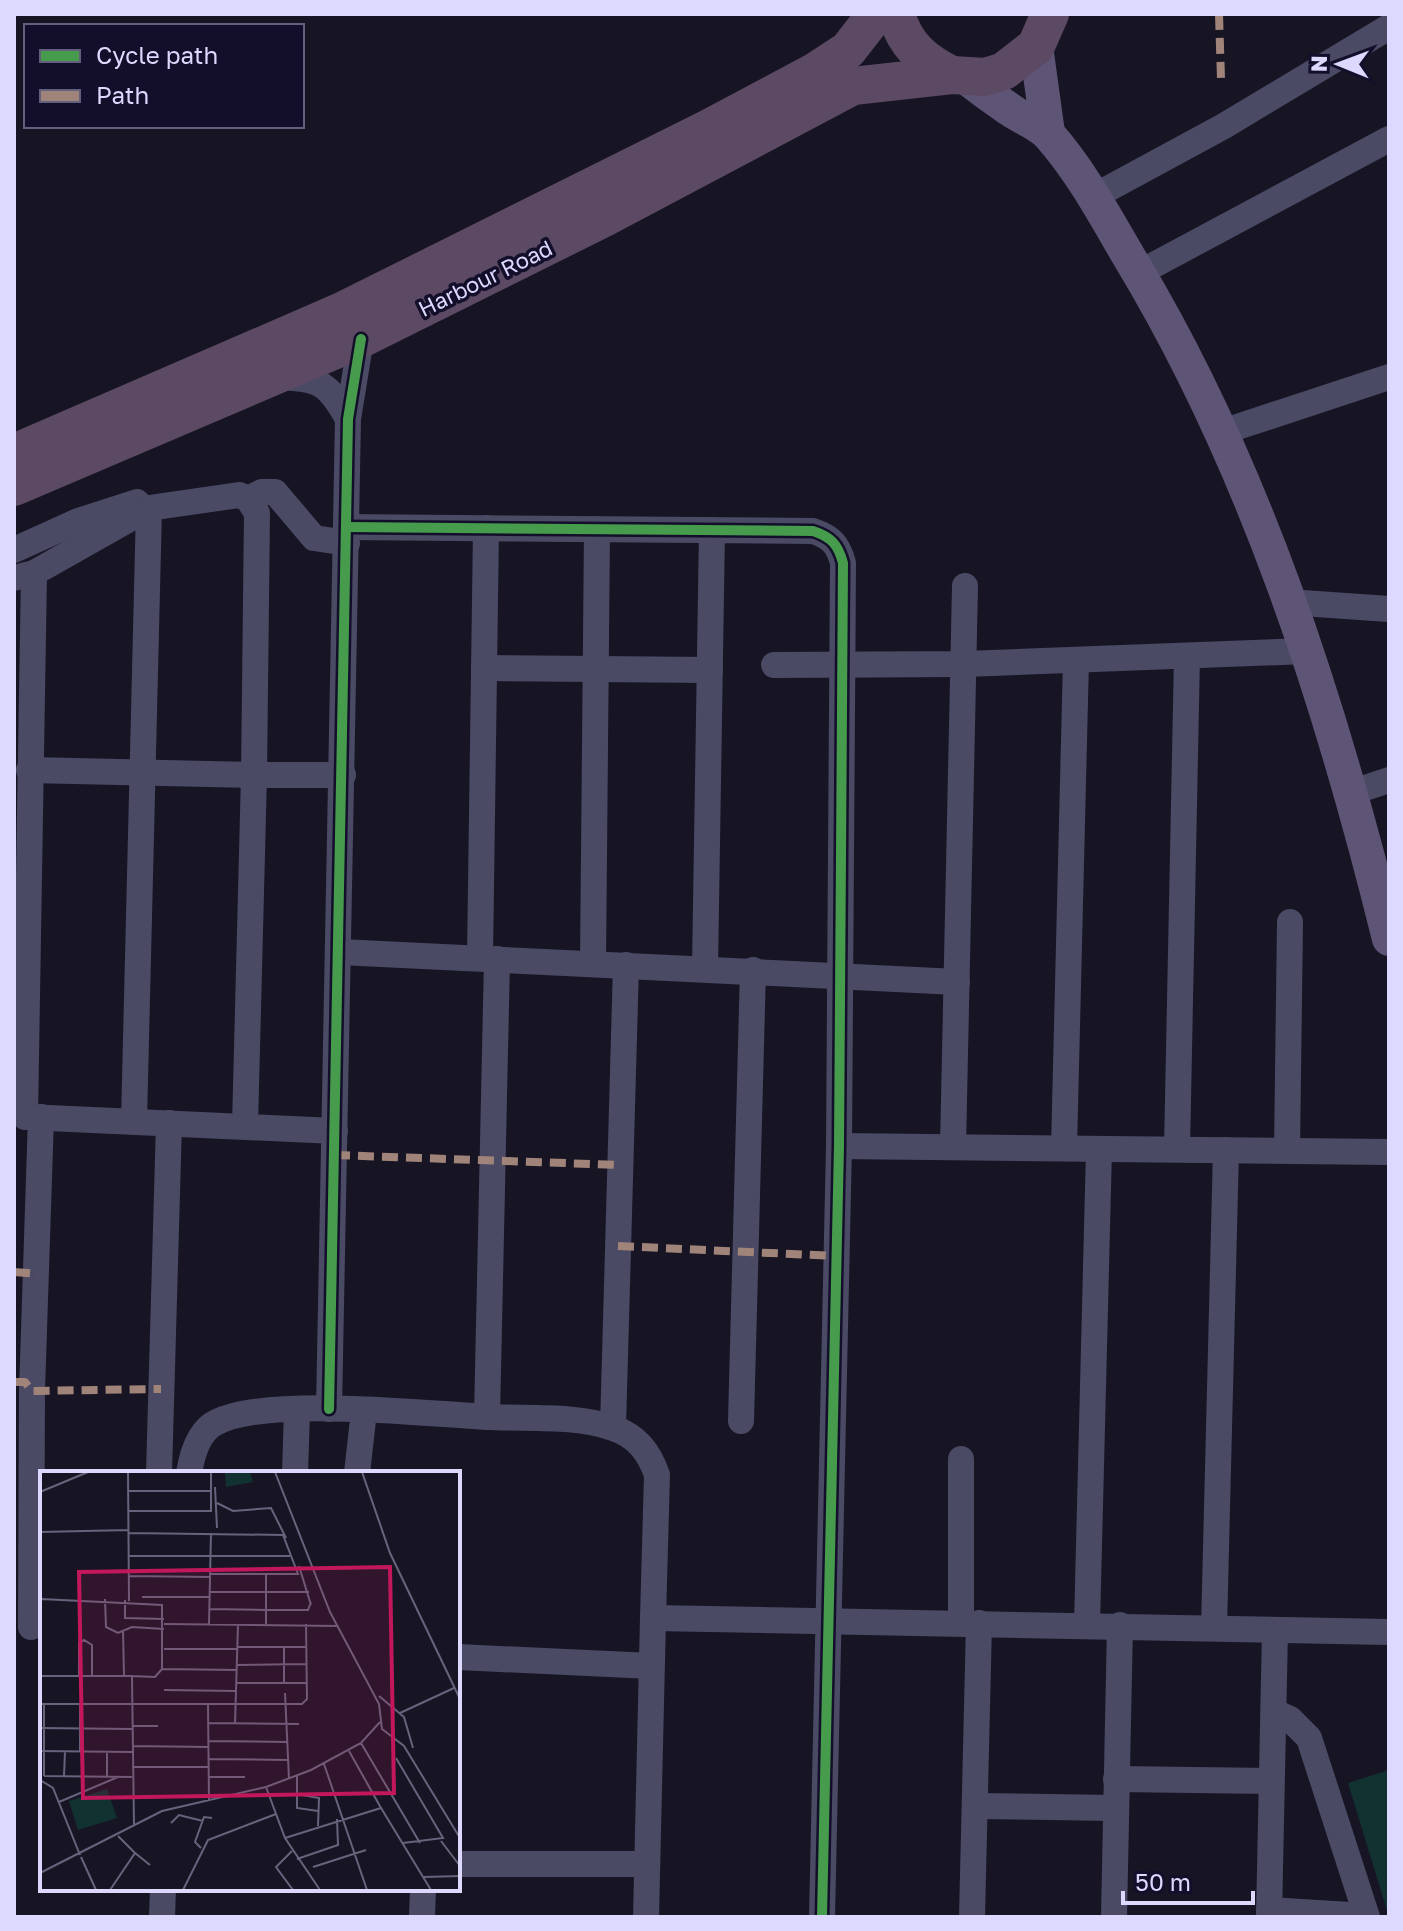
<svg xmlns="http://www.w3.org/2000/svg" width="1403" height="1931" font-family="'Golos Text',sans-serif">
	<style>
		.green { fill: #123131 }
		.lines { fill: none; stroke-linecap: round; stroke-linejoin: round }
		.minor { stroke: #4a4a65; stroke-width: 26 }
		.major { stroke: #5e5476; stroke-width: 34 }
		.highway { stroke: #5c4a64; stroke-width: 38 }
		.quiet { stroke: #a18479; stroke-width: 8; stroke-dasharray: 16 8; stroke-linecap: butt }
		.cycleway-casing { stroke: #130f2a; stroke-width: 15 }
		.cycleway { stroke: #469c4c; stroke-width: 10 }
		.labels { text-anchor: middle; dominant-baseline: central; stroke-width: 7; stroke-linejoin: round; paint-order: stroke }
		.street-label { font-size: 22px; fill: #dcd8ff; stroke: #130f2a }
		.inset-road { fill: none; stroke: #66637c; stroke-width: 2 }
		.view { fill: #c2185b; fill-opacity: 0.15; stroke: #c2185b; stroke-width: 4 }
		.inset-edge { fill: none; stroke: #dcd8ff; stroke-width: 4 }
	</style>
	<rect width="100%" height="100%" fill="#171524"/>
	<path class="green" d="M 1389,1770 L 1389,1917 L 1348,1783 Z"/>
	<g class="lines">
		<g class="minor">
			<path d="M 1093,197 L 1224,126 L 1389,27"/>
			<path d="M 1139,273 L 1389,139"/>
			<path d="M 279,377 C 319,379 328,382 348,419"/>
			<path d="M 1219,433 L 1389,377"/>
			<path d="M 248,499 L 262,492 L 275,492 L 314,538 L 347,543"/>
			<path d="M 347,527 L 813,531 C 831,537 838,544 843,563 L 839,1146 L 822,1917"/>
			<path d="M 14,550 L 78,521 L 137,502"/>
			<path d="M 14,578 L 34,573 L 25,1117"/>
			<path d="M 1288,602 L 1389,609"/>
			<path d="M 774,665 L 966,664 L 1306,651"/>
			<path d="M 484,668 L 710,670"/>
			<path d="M 29,770 L 254,775 L 257,513 L 248,499 L 239,495 L 149,508 L 34,573"/>
			<path d="M 1353,792 L 1389,780"/>
			<path d="M 340,952 L 957,982"/>
			<path d="M 480,958 L 486,528"/>
			<path d="M 593,963 L 597,529"/>
			<path d="M 705,968 L 712,530"/>
			<path d="M 27,1117 L 335,1131"/>
			<path d="M 134,1121 L 149,508"/>
			<path d="M 245,1126 L 254,775 L 343,775"/>
			<path d="M 839,1146 L 1389,1152"/>
			<path d="M 953,1147 L 965,586"/>
			<path d="M 1064,1148 L 1076,660"/>
			<path d="M 1177,1149 L 1187,656"/>
			<path d="M 1287,1150 L 1290,922"/>
			<path d="M 329,1409 L 348,419 L 361,339"/>
			<path d="M 487,1417 L 497,959"/>
			<path d="M 741,1421 L 753,970"/>
			<path d="M 613,1427 L 626,965"/>
			<path d="M 159,1473 L 169,1123"/>
			<path d="M 189,1473 C 192,1455 199,1430 217,1422 C 269,1396 428,1414 491,1417 C 530,1419 576,1415 613,1428 C 637,1436 649,1452 657,1475 L 653,1618"/>
			<path d="M 295,1473 L 297,1411"/>
			<path d="M 357,1473 L 364,1411"/>
			<path d="M 961,1621 L 961,1459"/>
			<path d="M 1087,1624 L 1099,1149"/>
			<path d="M 31,1627 L 32,1391 L 41,1117"/>
			<path d="M 1214,1628 L 1226,1150"/>
			<path d="M 458,1657 L 651,1666"/>
			<path d="M 1274,1712 L 1290,1719 L 1309,1738 L 1367,1917"/>
			<path d="M 1116,1779 L 1271,1781"/>
			<path d="M 975,1806 L 1116,1808"/>
			<path d="M 458,1864 L 647,1864"/>
			<path d="M 1269,1910 L 1366,1916"/>
			<path d="M 162,1917 L 163,1889"/>
			<path d="M 422,1917 L 423,1889"/>
			<path d="M 646,1917 L 653,1618 L 1389,1632"/>
			<path d="M 972,1917 L 979,1623"/>
			<path d="M 1114,1917 L 1120,1625"/>
			<path d="M 1269,1917 L 1275,1630"/>
		</g>
		<g class="major">
			<path d="M 1036,46 L 1048,133"/>
			<path d="M 965,77 C 979,88 994,99 1009,109 C 1021,118 1039,124 1049,135 C 1081,171 1105,216 1129,257 C 1255,465 1331,704 1389,939"/>
		</g>
		<g class="highway">
			<path d="M 896,14 C 905,45 923,61 952,75"/>
			<path d="M 14,453 L 342,311 L 707,129 L 816,71 L 848,50 L 876,14"/>
			<path d="M 14,487 L 361,339 L 606,217 L 853,86 L 952,75 L 985,77 L 1004,71 L 1036,46 L 1050,14"/>
		</g>
		<g class="quiet">
			<path d="M 1219,14 L 1221,79"/>
			<path d="M 334,1155 L 620,1165"/>
			<path d="M 618,1246 L 835,1256"/>
			<path d="M 14,1272 L 38,1274"/>
			<path d="M 14,1382 L 25,1382 L 32,1391 L 161,1389"/>
		</g>
		<g class="cycleway-casing">
			<g id="cycleway">
				<path d="M 347,527 L 813,531 C 831,537 838,544 843,563 L 839,1146 L 822,1917"/>
				<path d="M 329,1409 L 348,419 L 361,339"/>
			</g>
		</g>
		<use href="#cycleway" class="cycleway"/>
	</g>
	<g class="labels">
		<g class="street-label">
			<text transform="translate(485 278) rotate(-26)">Harbour Road</text>
		</g>
	</g>
	<g transform="translate(40 1471)">
		<rect width="420" height="420" fill="#171524"/>
		<path d="M 185,1 L 210,1 L 213,11 L 186,16 ZM 67,318 L 77,347 L 38,359 L 29,330 Z" fill="#123131"/>
		<path class="inset-road" d="M 88,1 L 89,130M 235,1 L 290,141 L 339,233 L 342,258 L 364,275 L 420,367M 322,1 L 350,82 L 420,228M 175,16 L 177,57M 89,20 L 172,20M 0,21 L 48,1M 177,32 L 193,40 L 231,37 L 246,67M 89,40 L 171,40 L 171,1M 0,53 L 0,205 L 92,205 L 94,355M 0,61 L 89,59M 89,62 L 243,64 L 258,103 L 171,103M 89,85 L 250,85M 259,95 L 271,134M 226,103 L 226,139 L 268,139 L 271,131M 89,105 L 171,106M 170,121 L 269,121M 102,126 L 170,126M 1,128 L 122,134 L 122,198 L 115,206 L 92,205M 65,128 L 66,156 L 78,162 L 92,156 L 124,158M 85,129 L 85,147 L 124,148M 170,138 L 226,139 L 226,153M 124,153 L 297,155M 169,153 L 171,62M 83,159 L 84,205M 197,176 L 267,176M 244,176 L 244,212M 124,178 L 197,178M 197,194 L 267,193M 122,198 L 197,199M 39,205 L 39,172 L 44,169 L 52,174 L 52,205M 196,212 L 267,212M 124,219 L 196,220M 245,222 L 249,308M 339,225 L 364,246 L 373,277M 0,231 L 0,205M 0,233 L 262,233 L 267,228 L 266,153M 168,234 L 169,329M 360,242 L 414,217M 168,252 L 259,253M 195,253 L 198,153M 92,255 L 118,255M 0,257 L 92,258M 168,270 L 247,271M 321,272 L 380,372M 92,275 L 168,276M 0,280 L 92,281M 40,280 L 40,233M 67,280 L 67,305M 309,280 L 341,337M 356,287 L 403,367 L 363,372M 169,288 L 248,289M 284,293 L 327,419M 92,296 L 169,296M 4,305 L 92,306M 4,305 L 4,233M 24,305 L 25,280M 42,305 L 43,280M 257,305 L 257,337 L 278,340M 169,306 L 205,306M 0,309 L 13,317 L 40,384M 226,316 L 245,367 L 280,419M 256,323 L 279,327 L 278,355M 19,331 L 78,306M 131,352 L 139,344 L 163,350M 78,365 L 95,382M 245,367 L 341,337 L 391,419M 401,370 L 420,395M 161,377 L 155,371 L 164,346 L 172,347M 252,380 L 236,396 L 253,419M 41,386 L 56,419M 257,388 L 298,374 L 297,348M 273,396 L 326,379M 0,402 L 122,340 L 226,316 L 271,299 L 321,272 L 340,251M 384,406 L 420,405M 70,419 L 95,382 L 110,394M 143,419 L 168,369 L 236,343"/>
		<path class="view" d="M 350,96 L 354,322 L 43,327 L 39,101 Z"/>
		<rect width="420" height="420" class="inset-edge"/>
	</g>
	<rect width="1403" height="1931" fill="none" stroke="#dcd8ff" stroke-width="32"/>
	<rect x="24" y="24" width="280" height="104" fill="#130f2a" stroke="#635f7f" stroke-width="2"/>
	<rect x="40" y="50" width="40" height="12" fill="#469c4c" stroke="#635f7f" stroke-width="2"/>
	<text x="96" y="64" font-size="24" fill="#dcd8ff">Cycle path</text>
	<rect x="40" y="90" width="40" height="12" fill="#a18479" stroke="#635f7f" stroke-width="2"/>
	<text x="96" y="104" font-size="24" fill="#dcd8ff">Path</text>
	<g transform="translate(1339 64) rotate(271)" stroke="#130f2a" stroke-width="6" paint-order="stroke">
	<path d="M0-6L14 30L0 20L-14 30Z" fill="#dcd8ff"/>
	<text y="-12" font-size="22" font-weight="bold" text-anchor="middle" fill="#dcd8ff">N</text>
	</g>
	<path d="M1123 1891v12h130v-12" fill="none" stroke="#dcd8ff" stroke-width="4"/>
	<text x="1135" y="1891" font-size="24" fill="#dcd8ff" stroke="#130f2a" stroke-width="6" paint-order="stroke">50 m</text>
</svg>
